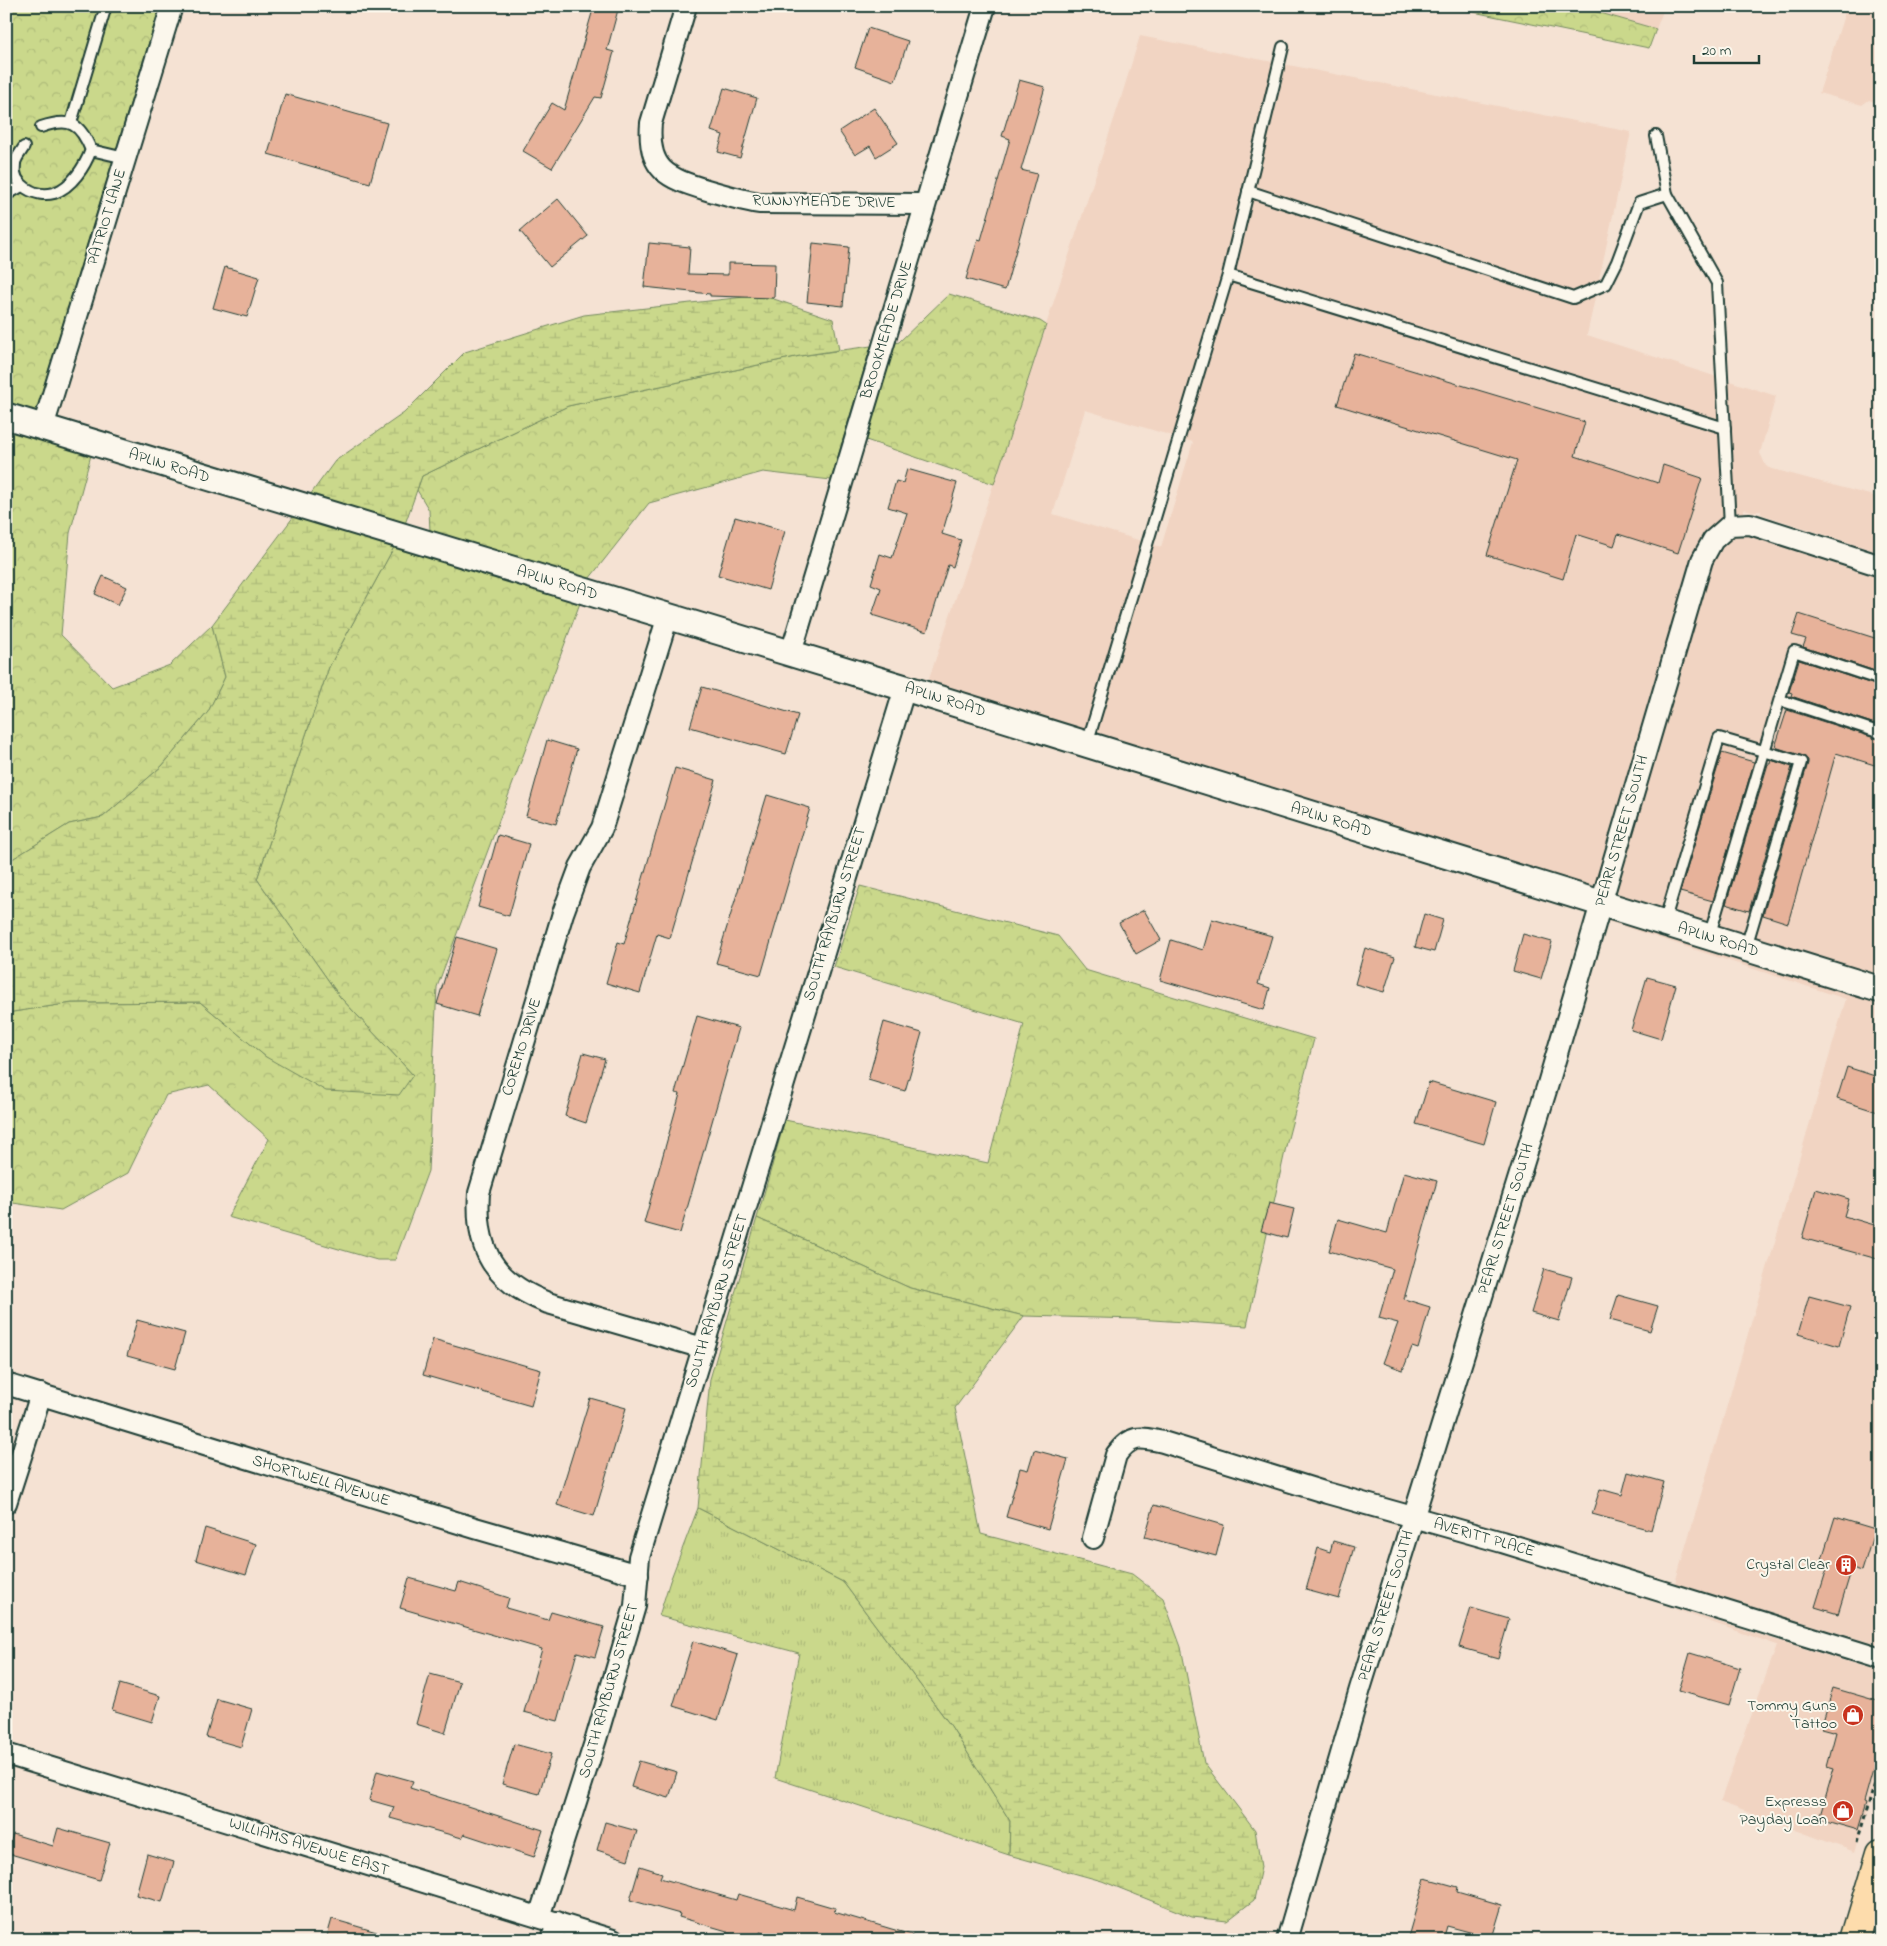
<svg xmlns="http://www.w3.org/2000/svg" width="1887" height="1946" font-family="'Indie Flower',sans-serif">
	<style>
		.built { fill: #f1d4c2; fill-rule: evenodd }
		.grass { fill: url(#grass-tufts); stroke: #748a60 }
		.forest { fill: url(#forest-crowns); stroke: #748a60 }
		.wetland { fill: url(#wetland-marsh); stroke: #748a60 }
		.building { fill: #e7b29a; stroke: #1f3d34 }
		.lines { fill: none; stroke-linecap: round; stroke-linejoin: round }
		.service-casing { stroke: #1f3d34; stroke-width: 14 }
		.minor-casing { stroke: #1f3d34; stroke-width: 24 }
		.tertiary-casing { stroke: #1f3d34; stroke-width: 29 }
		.primary-casing { stroke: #1f3d34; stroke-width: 31 }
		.path { stroke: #1f3d34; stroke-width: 3; stroke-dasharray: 4 4; stroke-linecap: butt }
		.service { stroke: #fbf7ec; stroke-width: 10 }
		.minor { stroke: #fbf7ec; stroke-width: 20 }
		.tertiary { stroke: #fbf7ec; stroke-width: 25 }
		.primary { stroke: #fddcac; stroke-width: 28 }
		.labels { text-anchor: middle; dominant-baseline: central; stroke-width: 4; stroke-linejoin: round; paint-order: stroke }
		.street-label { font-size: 16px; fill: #1f3d34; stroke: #fbf7ec }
		.poi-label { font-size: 16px; fill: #1f3d34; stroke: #fbf7ec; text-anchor: end }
	</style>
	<defs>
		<pattern id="grass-tufts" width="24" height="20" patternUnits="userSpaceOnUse" patternTransform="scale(1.25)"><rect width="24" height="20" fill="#cad88b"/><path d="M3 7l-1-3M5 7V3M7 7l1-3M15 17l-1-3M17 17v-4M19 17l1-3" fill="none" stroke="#adba79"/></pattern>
		<pattern id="forest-crowns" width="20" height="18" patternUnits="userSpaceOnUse" patternTransform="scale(1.25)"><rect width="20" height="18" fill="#cad88b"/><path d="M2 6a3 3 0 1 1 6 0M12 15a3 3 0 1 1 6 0" fill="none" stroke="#adba79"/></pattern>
		<pattern id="wetland-marsh" width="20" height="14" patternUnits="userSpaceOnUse" patternTransform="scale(1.25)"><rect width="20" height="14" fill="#cad88b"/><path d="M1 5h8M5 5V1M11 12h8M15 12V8" fill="none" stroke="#adba79"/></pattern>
	</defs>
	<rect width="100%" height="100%" fill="#f5e2d3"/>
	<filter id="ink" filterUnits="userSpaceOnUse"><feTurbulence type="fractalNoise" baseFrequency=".02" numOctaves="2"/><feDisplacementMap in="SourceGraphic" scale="10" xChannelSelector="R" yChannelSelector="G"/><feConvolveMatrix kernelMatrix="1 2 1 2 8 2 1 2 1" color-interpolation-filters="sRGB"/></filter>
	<g filter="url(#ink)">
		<g class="built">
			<path d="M 1576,6 L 1665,6 L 1656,29 Z"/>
			<path d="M 1847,6 L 1881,6 L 1881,104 L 1869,100 L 1862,105 L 1819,93 Z"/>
			<path d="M 1140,36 L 1631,132 L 1587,335 L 1776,396 L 1760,453 L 1766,466 L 1769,468 L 1881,498 L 1881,553 L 1761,514 L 1761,511 L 1752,511 L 1744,509 L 1743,512 L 1731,512 L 1724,515 L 1703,535 L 1692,557 L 1594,888 L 928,682 L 1120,101 ZM 1085,410 L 1193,442 L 1161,547 L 1053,514 Z"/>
			<path d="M 1748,536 L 1881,579 L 1881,977 L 1615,895 L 1712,565 L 1721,549 L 1734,537 Z"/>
			<path d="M 1608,919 L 1881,1004 L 1881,1646 L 1675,1583 L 1846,999 L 1607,921 Z"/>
			<path d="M 1668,1607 L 1881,1672 L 1881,1765 L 1855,1852 L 1720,1802 L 1777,1645 Z"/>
		</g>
		<path class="grass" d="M 698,1508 L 843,1582 L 951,1726 L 1010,1821 L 1009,1855 L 775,1778 L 799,1653 L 659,1616 L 670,1581 Z"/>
		<g class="forest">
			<path d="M 6,6 L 160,6 L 36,412 L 6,403 Z"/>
			<path d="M 1444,6 L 1576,6 L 1656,29 L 1649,48 Z"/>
			<path d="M 949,294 L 1040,321 L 1046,325 L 994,484 L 866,440 L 895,343 L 899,342 Z"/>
			<path d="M 871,346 L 831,480 L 763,472 L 649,503 L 589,579 L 430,531 L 429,510 L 417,490 L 422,476 L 568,406 L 800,356 Z"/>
			<path d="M 6,429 L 91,455 L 70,533 L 61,635 L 112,687 L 170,665 L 212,625 L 225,677 L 208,712 L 162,766 L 103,817 L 69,824 L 6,863 Z"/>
			<path d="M 394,547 L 580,603 L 437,987 L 428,1171 L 395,1260 L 377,1260 L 228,1217 L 269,1139 L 209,1085 L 166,1095 L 128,1173 L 61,1210 L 6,1202 L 6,1013 L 72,1003 L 200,1002 L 266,1057 L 413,1075 L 340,997 L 257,879 L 329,667 Z"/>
			<path d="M 860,886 L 1058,936 L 1085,970 L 1314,1039 L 1287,1142 L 1247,1326 L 1137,1319 L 1024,1316 L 910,1288 L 757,1218 L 785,1120 L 988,1163 L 1024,1024 L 834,967 Z"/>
		</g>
		<g class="wetland">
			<path d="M 762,295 L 833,319 L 839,350 L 800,356 L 568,406 L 422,476 L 405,524 L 310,495 L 335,461 L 404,413 L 465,352 L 584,315 Z"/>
			<path d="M 294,516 L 394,547 L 329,667 L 257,879 L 340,997 L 413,1075 L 399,1095 L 326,1091 L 266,1057 L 200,1002 L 72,1003 L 6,1013 L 6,863 L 69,824 L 103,817 L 162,766 L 208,712 L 225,677 L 212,625 Z"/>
			<path d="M 757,1218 L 910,1288 L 1024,1316 L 955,1408 L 981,1534 L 1132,1574 L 1163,1598 L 1181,1647 L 1204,1763 L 1255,1830 L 1261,1867 L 1254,1900 L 1227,1921 L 1192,1917 L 1102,1881 L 1009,1855 L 1010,1821 L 951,1726 L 843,1582 L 698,1508 L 710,1379 Z"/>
		</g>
		<g class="building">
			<path d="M 594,6 L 619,6 L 607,50 L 614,52 L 601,98 L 595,97 L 552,168 L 523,151 L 552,103 L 564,110 Z"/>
			<path d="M 868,28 L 908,41 L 895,81 L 855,67 Z"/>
			<path d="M 1019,80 L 1045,87 L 1021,170 L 1037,174 L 1005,290 L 966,279 L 978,239 L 981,240 L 1010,139 L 1002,136 Z"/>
			<path d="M 724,88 L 757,98 L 740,158 L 718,152 L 723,135 L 711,131 Z"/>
			<path d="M 285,94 L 387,123 L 370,183 L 268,154 Z"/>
			<path d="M 874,108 L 898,143 L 876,157 L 870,146 L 855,155 L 839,131 Z"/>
			<path d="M 558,199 L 588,236 L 550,267 L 520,231 Z"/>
			<path d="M 649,243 L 690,247 L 688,274 L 728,275 L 728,263 L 775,264 L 774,298 L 710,296 L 710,294 L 644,287 Z"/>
			<path d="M 813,243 L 849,247 L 843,306 L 807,302 Z"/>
			<path d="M 225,267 L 259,277 L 247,317 L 213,308 Z"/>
			<path d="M 1354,353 L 1585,422 L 1575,456 L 1658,483 L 1663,465 L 1702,478 L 1678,553 L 1618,534 L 1614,546 L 1576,534 L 1563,579 L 1487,555 L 1517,460 L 1337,405 Z"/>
			<path d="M 907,469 L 957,483 L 942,534 L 961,540 L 953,567 L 948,565 L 927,632 L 872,615 L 881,588 L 871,584 L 880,554 L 892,558 L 907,513 L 888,507 L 896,481 L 903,483 Z"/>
			<path d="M 735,517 L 785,531 L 768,590 L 718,575 Z"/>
			<path d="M 103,576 L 127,587 L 118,605 L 95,594 Z"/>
			<path d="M 1799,614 L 1881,640 L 1881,673 L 1803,647 L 1806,639 L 1792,635 Z"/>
			<path d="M 1799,660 L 1881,687 L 1881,726 L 1791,696 L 1792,693 L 1789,692 Z"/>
			<path d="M 702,687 L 798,715 L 786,754 L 690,727 Z"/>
			<path d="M 1787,710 L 1881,740 L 1881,767 L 1836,753 L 1788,923 L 1763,915 L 1808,763 L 1808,760 L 1803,756 L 1775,747 Z"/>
			<path d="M 547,740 L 577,749 L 556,824 L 526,816 Z"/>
			<path d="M 1722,753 L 1754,762 L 1713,901 L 1680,892 Z"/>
			<path d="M 1771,760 L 1792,767 L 1749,911 L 1726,904 L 1768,764 L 1770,764 Z"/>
			<path d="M 675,768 L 716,780 L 670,938 L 657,934 L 640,993 L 606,983 L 618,942 L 624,944 Z"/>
			<path d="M 767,795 L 810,808 L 761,975 L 716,963 Z"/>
			<path d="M 498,835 L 529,844 L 509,916 L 478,907 Z"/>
			<path d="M 1144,910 L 1161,940 L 1136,954 L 1119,923 Z"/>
			<path d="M 1424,914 L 1443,920 L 1434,952 L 1415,947 Z"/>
			<path d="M 1212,919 L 1272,936 L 1258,984 L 1270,988 L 1264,1010 L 1160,980 L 1171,940 L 1203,950 Z"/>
			<path d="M 1523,934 L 1552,942 L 1541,979 L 1513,971 Z"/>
			<path d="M 457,937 L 497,949 L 477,1016 L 437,1004 Z"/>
			<path d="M 1365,948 L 1395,957 L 1384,992 L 1355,984 Z"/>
			<path d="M 1647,977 L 1676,985 L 1661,1039 L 1631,1030 Z"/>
			<path d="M 697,1016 L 739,1028 L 680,1233 L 644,1223 L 680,1094 L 675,1093 Z"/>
			<path d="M 884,1022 L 922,1033 L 905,1091 L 868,1080 Z"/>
			<path d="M 583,1053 L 605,1059 L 586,1123 L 565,1116 Z"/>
			<path d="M 1847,1067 L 1881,1078 L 1881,1113 L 1837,1099 Z"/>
			<path d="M 1429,1082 L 1496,1102 L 1484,1144 L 1416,1124 Z"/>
			<path d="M 1404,1172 L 1437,1181 L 1404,1299 L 1430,1307 L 1418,1349 L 1412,1347 L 1403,1370 L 1383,1363 L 1398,1323 L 1379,1318 L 1393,1269 L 1329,1251 L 1338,1219 L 1387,1233 Z"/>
			<path d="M 1816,1189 L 1849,1199 L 1844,1216 L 1881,1227 L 1881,1260 L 1802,1238 Z"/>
			<path d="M 1269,1203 L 1294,1209 L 1287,1238 L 1261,1231 Z"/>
			<path d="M 1544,1269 L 1572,1277 L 1559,1321 L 1531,1313 Z"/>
			<path d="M 1618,1295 L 1658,1306 L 1650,1331 L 1610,1320 Z"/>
			<path d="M 1809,1296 L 1850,1307 L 1839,1346 L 1798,1334 Z"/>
			<path d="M 137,1320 L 185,1333 L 175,1369 L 127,1356 Z"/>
			<path d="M 433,1339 L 541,1370 L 531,1406 L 423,1375 Z"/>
			<path d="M 590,1398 L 626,1408 L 594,1516 L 557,1505 Z"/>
			<path d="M 1034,1450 L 1068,1459 L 1048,1529 L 1006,1517 L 1020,1468 L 1028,1470 Z"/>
			<path d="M 1628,1472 L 1664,1482 L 1651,1530 L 1592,1514 L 1600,1489 L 1622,1495 Z"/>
			<path d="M 1154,1505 L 1224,1525 L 1216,1556 L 1145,1537 Z"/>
			<path d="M 1835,1517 L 1875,1529 L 1862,1571 L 1852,1568 L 1838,1614 L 1815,1607 L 1829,1562 L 1822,1559 Z"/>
			<path d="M 205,1528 L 256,1544 L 246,1575 L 196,1560 Z"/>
			<path d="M 1333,1541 L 1354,1547 L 1339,1599 L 1306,1590 L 1318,1548 L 1330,1552 Z"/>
			<path d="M 409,1578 L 456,1591 L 459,1582 L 509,1598 L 506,1608 L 548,1620 L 551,1612 L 604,1627 L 595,1657 L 577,1652 L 558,1721 L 524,1712 L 542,1649 L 400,1608 Z"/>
			<path d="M 1471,1608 L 1509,1619 L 1498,1658 L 1459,1647 Z"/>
			<path d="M 693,1641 L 738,1655 L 718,1720 L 673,1706 Z"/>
			<path d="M 1690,1653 L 1740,1668 L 1729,1705 L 1679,1691 Z"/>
			<path d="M 430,1674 L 460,1682 L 445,1733 L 416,1724 Z"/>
			<path d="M 120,1684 L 160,1696 L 152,1722 L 112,1710 Z"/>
			<path d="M 1833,1688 L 1881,1702 L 1881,1741 L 1864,1802 L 1866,1803 L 1858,1830 L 1819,1819 L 1834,1768 L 1827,1766 L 1836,1732 L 1821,1728 Z"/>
			<path d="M 217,1699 L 252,1709 L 241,1747 L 206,1737 Z"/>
			<path d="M 514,1744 L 551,1754 L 539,1794 L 502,1784 Z"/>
			<path d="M 639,1761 L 677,1772 L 669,1798 L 631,1787 Z"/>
			<path d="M 377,1771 L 413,1781 L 410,1788 L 543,1830 L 534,1857 L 464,1834 L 462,1838 L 390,1818 L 394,1807 L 369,1800 Z"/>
			<path d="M 605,1822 L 637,1831 L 628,1860 L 597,1850 Z"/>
			<path d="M 58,1828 L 110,1843 L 99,1880 L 7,1853 L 13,1834 L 53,1846 Z"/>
			<path d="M 147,1854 L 174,1862 L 162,1902 L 136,1895 Z"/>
			<path d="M 640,1866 L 662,1873 L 660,1878 L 736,1900 L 738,1894 L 794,1910 L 797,1897 L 835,1908 L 834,1912 L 912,1935 L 911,1940 L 787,1940 L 760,1932 L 758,1940 L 749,1940 L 727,1933 L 727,1931 L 679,1917 L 680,1914 L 630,1900 Z"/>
			<path d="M 1425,1878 L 1458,1887 L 1457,1892 L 1502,1905 L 1492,1938 L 1447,1926 L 1443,1940 L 1419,1940 L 1408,1937 Z"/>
			<path d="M 332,1919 L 387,1935 L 386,1940 L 326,1940 Z"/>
		</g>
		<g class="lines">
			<g class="service-casing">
				<g id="service">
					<path d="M 71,123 L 106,6"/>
					<path d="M 41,127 C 70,117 80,123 91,150"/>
					<path d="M 1656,136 L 1667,194 L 1717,283 L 1730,525"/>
					<path d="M 24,147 C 21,152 15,159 15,164 C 11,185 36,198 54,193 C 72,187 85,166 91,150 L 125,158"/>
					<path d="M 1248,191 L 1573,298 L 1606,284 L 1617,262 L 1639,203 L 1667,194"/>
					<path d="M 6,195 L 22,186"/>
					<path d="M 1228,275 L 1725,428"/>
					<path d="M 1780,700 L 1881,733"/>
					<path d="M 1087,744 L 1228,275 L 1283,47"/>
					<path d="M 1664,923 L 1719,738 L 1801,762 L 1746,947"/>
					<path d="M 1709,937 L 1794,651 L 1881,680"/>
				</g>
			</g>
			<g class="minor-casing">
				<g id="minor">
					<path d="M 686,6 L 651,123 C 647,170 667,178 707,190 C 724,195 741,200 759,203 L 925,204"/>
					<path d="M 43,427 L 172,6"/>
					<path d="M 668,616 L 602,828 L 580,867 L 563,913 L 479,1193 C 475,1251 494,1282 548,1303 L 703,1348"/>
					<path d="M 791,653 L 985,6"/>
					<path d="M 6,1384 L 475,1528 L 638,1575"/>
					<path d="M 6,1503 L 41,1394"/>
					<path d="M 1093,1538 L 1116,1455 C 1131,1434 1141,1437 1163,1442 L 1327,1493 L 1502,1542 L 1881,1659"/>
					<path d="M 6,1754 L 613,1940"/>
					<path d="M 539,1917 L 596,1739 L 635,1606 L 639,1557 L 905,688"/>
					<path d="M 552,1940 L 557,1922"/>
					<path d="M 1287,1940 L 1360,1689 L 1548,1084 L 1702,560 L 1713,540 L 1730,525 L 1750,524 L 1881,566"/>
				</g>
			</g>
			<g class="tertiary-casing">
				<path id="tertiary" d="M 6,416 L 905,688 L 1881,990"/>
			</g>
			<g class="primary-casing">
				<path id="primary" d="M 1855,1940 L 1881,1853"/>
			</g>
			<path class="path" d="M 1857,1842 L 1881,1764"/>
			<use href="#service" class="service"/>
			<use href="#minor" class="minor"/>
			<use href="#tertiary" class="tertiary"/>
			<use href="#primary" class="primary"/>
		</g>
	</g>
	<defs>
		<g id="building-disc" transform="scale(1.125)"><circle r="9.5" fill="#c8321e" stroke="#fbf7ec"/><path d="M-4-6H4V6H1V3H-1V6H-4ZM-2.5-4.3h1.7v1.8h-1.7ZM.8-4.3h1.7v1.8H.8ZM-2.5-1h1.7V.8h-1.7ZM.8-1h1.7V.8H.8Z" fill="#fff"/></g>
		<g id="shop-disc" transform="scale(1.125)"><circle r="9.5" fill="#c8321e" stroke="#fbf7ec"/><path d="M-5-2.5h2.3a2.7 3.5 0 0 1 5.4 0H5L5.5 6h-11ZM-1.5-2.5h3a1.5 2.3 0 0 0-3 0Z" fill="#fff"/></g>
	</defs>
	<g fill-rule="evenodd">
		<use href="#building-disc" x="1846" y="1565"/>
		<use href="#shop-disc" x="1853" y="1715"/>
		<use href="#shop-disc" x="1843" y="1811"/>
	</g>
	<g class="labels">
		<g class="street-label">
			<text transform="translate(824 202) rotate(1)">RUNNYMEADE DRIVE</text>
			<text transform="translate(107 217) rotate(-73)">PATRIOT LANE</text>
			<text transform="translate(887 330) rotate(-73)">BROOKMEADE DRIVE</text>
			<text transform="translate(169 466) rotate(17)">APLIN ROAD</text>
			<text transform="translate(557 583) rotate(17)">APLIN ROAD</text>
			<text transform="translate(945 700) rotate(17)">APLIN ROAD</text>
			<text transform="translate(1331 820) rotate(17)">APLIN ROAD</text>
			<text transform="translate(1622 831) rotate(-74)">PEARL STREET SOUTH</text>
			<text transform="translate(835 914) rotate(-73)">SOUTH RAYBURN STREET</text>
			<text transform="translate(1718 940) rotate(17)">APLIN ROAD</text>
			<text transform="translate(522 1047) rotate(-73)">COREMO DRIVE</text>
			<text transform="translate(1506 1219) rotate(-73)">PEARL STREET SOUTH</text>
			<text transform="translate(717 1301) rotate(-73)">SOUTH RAYBURN STREET</text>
			<text transform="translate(321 1481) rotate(17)">SHORTWELL AVENUE</text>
			<text transform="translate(1484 1538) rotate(16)">AVERITT PLACE</text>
			<text transform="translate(1386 1606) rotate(-73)">PEARL STREET SOUTH</text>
			<text transform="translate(609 1691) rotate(-74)">SOUTH RAYBURN STREET</text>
			<text transform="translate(309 1847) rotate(17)">WILLIAMS AVENUE EAST</text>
		</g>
		<g class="poi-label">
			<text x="1830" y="1565">Crystal Clear</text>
			<text x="1837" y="1706">Tommy Guns<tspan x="1837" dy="18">Tattoo</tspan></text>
			<text x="1827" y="1802">Expresss<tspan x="1827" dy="18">Payday Loan</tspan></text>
		</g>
	</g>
	<rect width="1887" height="1946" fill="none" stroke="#fbf7ec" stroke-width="25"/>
	<rect x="12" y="12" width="1862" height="1921" fill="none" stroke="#1f3d34" stroke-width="2" filter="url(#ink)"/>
	<path d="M1694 55v8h65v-8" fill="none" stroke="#1f3d34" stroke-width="2.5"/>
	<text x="1702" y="55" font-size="15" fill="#1f3d34" stroke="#fbf7ec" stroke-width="4" paint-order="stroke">20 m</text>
</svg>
